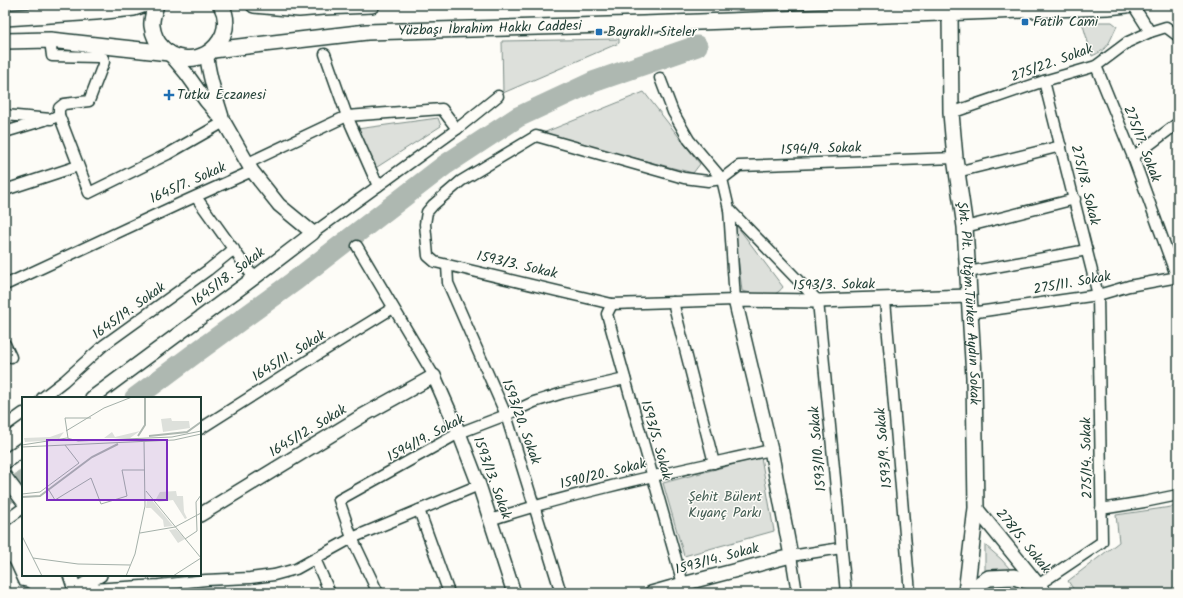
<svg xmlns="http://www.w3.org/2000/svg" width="1183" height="598" font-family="Kalam,sans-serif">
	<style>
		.green { fill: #dde0db; stroke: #7e8e88 }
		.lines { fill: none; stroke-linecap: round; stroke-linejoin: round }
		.river { stroke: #aeb8b1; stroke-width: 21 }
		.minor-casing { stroke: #1f3d34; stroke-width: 13 }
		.tertiary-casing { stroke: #1f3d34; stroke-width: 16 }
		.secondary-casing { stroke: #1f3d34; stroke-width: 18 }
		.minor { stroke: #fdfcf7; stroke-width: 10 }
		.tertiary { stroke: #fdfcf7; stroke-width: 13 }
		.secondary { stroke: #fdfcf7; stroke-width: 15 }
		.poi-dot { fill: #1f6fb2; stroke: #fdfcf7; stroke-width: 1.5 }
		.labels { text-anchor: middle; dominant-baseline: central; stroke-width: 3; stroke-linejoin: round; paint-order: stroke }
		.poi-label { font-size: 14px; fill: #1f3d34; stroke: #fdfcf7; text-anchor: start }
		.street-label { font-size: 14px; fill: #1f3d34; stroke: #fdfcf7 }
		.park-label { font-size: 14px; fill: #455e55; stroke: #fdfcf7 }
		.inset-river { fill: none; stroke: #aeb8b1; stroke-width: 2 }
		.inset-road { fill: none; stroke: #a4b0a9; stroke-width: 1 }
		.view { fill: #7b2cbf; fill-opacity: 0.15; stroke: #7b2cbf; stroke-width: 2 }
		.inset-edge { fill: none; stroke: #1f3d34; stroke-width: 2 }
	</style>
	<rect width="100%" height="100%" fill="#fdfcf7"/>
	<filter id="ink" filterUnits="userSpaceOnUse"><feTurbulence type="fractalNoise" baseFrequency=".025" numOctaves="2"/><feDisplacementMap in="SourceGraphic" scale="8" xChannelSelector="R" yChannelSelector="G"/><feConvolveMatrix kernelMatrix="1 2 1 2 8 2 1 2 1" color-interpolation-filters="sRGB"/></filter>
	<g filter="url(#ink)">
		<g class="green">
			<path d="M 1082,22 L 1112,22 L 1117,26 C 1109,42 1109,49 1092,56 Z"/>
			<path d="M 619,39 L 619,43 L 503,93 L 502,41 Z"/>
			<path d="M 644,92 L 700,164 L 693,173 L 548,136 L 543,133 Z"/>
			<path d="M 438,118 L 441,126 L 374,169 L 357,129 Z"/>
			<path d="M 734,222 L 783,287 C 773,301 757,294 742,291 Z"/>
			<path d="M 761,457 L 774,531 L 684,556 L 663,483 Z"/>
			<path d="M 1178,506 L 1178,592 L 1167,593 L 1076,593 L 1068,581 L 1119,542 L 1116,515 Z"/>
			<path d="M 985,545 L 1001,559 L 1010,569 L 995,571 L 985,576 Z"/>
			<path d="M 1015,584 L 1027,587 L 1031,593 L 980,593 L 980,592 L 997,585 Z"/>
		</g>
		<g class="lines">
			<g class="river">
				<path d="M 135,398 L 194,354 L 296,280 L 445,165 L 518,117 L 593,82 L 697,46"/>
				<path d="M 5,495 L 23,481"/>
			</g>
			<g class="minor-casing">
				<g id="minor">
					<path d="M 1133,5 L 1150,32"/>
					<path d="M 50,40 L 52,56 L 98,57 L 103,58 L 104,62 L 89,101 L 64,104 L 59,108 L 59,115 L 89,193 L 168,154 L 224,122"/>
					<path d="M 325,54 L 347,116 L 378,186"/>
					<path d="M 1096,66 L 1133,157 L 1177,278"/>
					<path d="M 660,78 L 673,112 L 689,140 L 722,179"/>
					<path d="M 951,113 L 1044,81 L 1096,66 L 1128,42 L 1150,32 L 1166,27 L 1178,36"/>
					<path d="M 5,115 L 51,119 L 59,115"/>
					<path d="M 5,132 L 45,120"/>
					<path d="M 1133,157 L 1178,123"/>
					<path d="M 248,163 L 347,116 L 442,109 L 457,129"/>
					<path d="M 957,172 L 1061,146"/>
					<path d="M 722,179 L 708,181 L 684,178 L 536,136 L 461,181 L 433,205 L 427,212 L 425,224 L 428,256 L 435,262 L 612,304 L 735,300 L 729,209 L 818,301 L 846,593"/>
					<path d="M 5,190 L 78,166"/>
					<path d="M 196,197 L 254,278"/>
					<path d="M 729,209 L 722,179 L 739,166 L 955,158"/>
					<path d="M 965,227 L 1075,199"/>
					<path d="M 313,233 L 457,129 L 498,96"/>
					<path d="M 357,246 L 434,376"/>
					<path d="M 447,265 L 448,283 L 506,415 L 561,593"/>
					<path d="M 968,272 L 1087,250"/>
					<path d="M 5,285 L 181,203 L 252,171"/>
					<path d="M 885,300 L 910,593"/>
					<path d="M 673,302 L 714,463"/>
					<path d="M 612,304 L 607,314 L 683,584"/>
					<path d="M 970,313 L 1098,295 L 1129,286 L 1178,277"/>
					<path d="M 5,344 L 11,357"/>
					<path d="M 42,398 L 64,381 L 104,345 L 208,270 L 234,249"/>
					<path d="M 5,426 L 23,413"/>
					<path d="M 200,429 L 315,356 L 393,308"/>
					<path d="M 1101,509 L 1144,502 L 1178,495"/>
					<path d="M 419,510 L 449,593"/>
					<path d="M 490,520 C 582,490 677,471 771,450"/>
					<path d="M 5,521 L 23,508"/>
					<path d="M 315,559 L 330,593"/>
					<path d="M 5,567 L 16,591 L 26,593"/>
					<path d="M 1038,585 L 1102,542 L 1098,295 L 1044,81"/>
					<path d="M 75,590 L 159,585 L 206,580 L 250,578 L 274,575 L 296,569 L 352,538 L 479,485"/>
					<path d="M 378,593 L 352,538 L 339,500 L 459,433 L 506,415 L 534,402 L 563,393 L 625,379"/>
					<path d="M 797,593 L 791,556 L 841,548"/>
				</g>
			</g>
			<g class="tertiary-casing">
				<g id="tertiary">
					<path d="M 213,50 L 207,57 C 209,78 216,97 222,117"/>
					<path d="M 92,398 L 254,278 L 313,233 L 279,205 L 252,171 L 224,122 L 206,101 L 186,73 L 169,53"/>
					<path d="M 5,462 L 23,449"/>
					<path d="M 5,477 L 23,501"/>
					<path d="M 976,508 L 1045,593"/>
					<path d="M 200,515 L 362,416 L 434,376 L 459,433 L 479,485 L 514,593"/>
					<path d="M 70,575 L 75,590 L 100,575"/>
					<path d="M 651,593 L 683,584 L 791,556 L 771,450 L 735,300 L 818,301 L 969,296"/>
				</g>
			</g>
			<g class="secondary-casing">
				<g id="secondary">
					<path d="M 156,5 C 154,12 151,19 152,26 C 157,64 207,71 223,35 C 227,25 226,14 221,5"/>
					<path d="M 254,5 L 299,9 L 323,7 L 372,5"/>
					<path id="s1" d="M 950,13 L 951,113 L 955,158 L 965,227 L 974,377 L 976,508 L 966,593"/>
					<path d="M 5,18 L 96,12 L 134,8 L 143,5"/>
					<path d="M 5,41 L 50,40 L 169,53"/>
					<path id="s2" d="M 213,50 L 367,32 L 643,24 L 1108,7 L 1127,5"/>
					<path d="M 970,593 L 982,582 L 989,578 L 1014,577 L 1038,585"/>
				</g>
			</g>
			<use href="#minor" class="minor"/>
			<use href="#tertiary" class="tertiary"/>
			<use href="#secondary" class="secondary"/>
		</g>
	</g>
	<g class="poi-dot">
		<rect x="1021" y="18" width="8" height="8" rx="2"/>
		<rect x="595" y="28" width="8" height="8" rx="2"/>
		<path d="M167 89h4v4h4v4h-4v4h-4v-4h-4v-4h4z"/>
	</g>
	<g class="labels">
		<g class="poi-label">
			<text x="1033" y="22">Fatih Cami</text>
			<text x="607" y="32">Bayraklı Siteler</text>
			<text x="177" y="95">Tutku Eczanesi</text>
		</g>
		<g class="street-label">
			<text stroke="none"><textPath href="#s2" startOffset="278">Yüzbaşı İbrahim Hakkı Caddesi</textPath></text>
			<text transform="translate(1052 63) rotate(-20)">275/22. Sokak</text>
			<text transform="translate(1142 144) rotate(69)">275/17. Sokak</text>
			<text transform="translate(821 149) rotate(-2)">1594/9. Sokak</text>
			<text transform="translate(188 183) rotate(-24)">1645/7. Sokak</text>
			<text transform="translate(1085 185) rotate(76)">275/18. Sokak</text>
			<text transform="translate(517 265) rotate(13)">1593/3. Sokak</text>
			<text transform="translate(228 277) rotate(-37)">1645/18. Sokak</text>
			<text transform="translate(1072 283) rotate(-10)">275/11. Sokak</text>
			<text transform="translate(834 285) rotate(-1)">1593/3. Sokak</text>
			<text stroke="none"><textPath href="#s1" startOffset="291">Şht. Plt. Ütğm.Türker Aydın Sokak</textPath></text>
			<text transform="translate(129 311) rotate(-36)">1645/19. Sokak</text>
			<text transform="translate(289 356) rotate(-32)">1645/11. Sokak</text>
			<text transform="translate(521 422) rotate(70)">1593/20. Sokak</text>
			<text transform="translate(308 431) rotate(-31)">1645/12. Sokak</text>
			<text transform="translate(426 438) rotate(-28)">1594/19. Sokak</text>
			<text transform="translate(656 440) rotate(74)">1593/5. Sokak</text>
			<text transform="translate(884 448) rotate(-95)">1593/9. Sokak</text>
			<text transform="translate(818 449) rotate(-95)">1593/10. Sokak</text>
			<text transform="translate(1087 458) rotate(-91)">275/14. Sokak</text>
			<text transform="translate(603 474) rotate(-14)">1590/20. Sokak</text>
			<text transform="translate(492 478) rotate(70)">1593/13. Sokak</text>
			<text transform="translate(1023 541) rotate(51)">278/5. Sokak</text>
			<text transform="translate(717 559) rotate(-15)">1593/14. Sokak</text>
		</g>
		<g class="park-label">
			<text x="725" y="497">Şehit Bülent<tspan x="725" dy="16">Kıyanç Parkı</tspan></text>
		</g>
	</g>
	<g transform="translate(22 397)">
		<rect width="179" height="179" fill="#fdfcf7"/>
		<path d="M 149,21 L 150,24 L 167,24 L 168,31 L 141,35 L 139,22 ZM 118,34 L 108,41 L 82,41 L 90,35 L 93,40 ZM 42,35 L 36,43 L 3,45 L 2,41 L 28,40 ZM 154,94 L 155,99 L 161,99 L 162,115 L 165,121 L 163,122 L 151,103 L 136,105 L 134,102 L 138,95 ZM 129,102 L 151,129 L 142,130 L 141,123 L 129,111 L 124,111 L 125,103 ZM 154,132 L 163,142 L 156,146 L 147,133 Z" fill="#dde0db"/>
		<path class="inset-river" d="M 116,39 L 123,28 L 123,0M 127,39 L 165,35 L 179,25M 0,100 L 18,99 L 70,60 L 96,47"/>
		<path class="inset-road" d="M 44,34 L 82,11 L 110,0M 46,41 L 43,21 L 69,21M 0,48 L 45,41 L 56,44 L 150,40 L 179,34M 0,50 L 152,43 L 179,37M 25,90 L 33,103 L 69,81 L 79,107 L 105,99 L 100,73 L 123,73M 124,94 L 179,161M 0,97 L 18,95 L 57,66 L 43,48M 118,136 L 153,130 L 179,116M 0,139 L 20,179M 163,142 L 175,134 L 174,105 L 179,98M 11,161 L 56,167 L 108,168M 104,179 L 113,157 L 123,109 L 122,44M 151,179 L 179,161"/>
		<path class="view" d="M 25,43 L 145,43 L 145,103 L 25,103 Z"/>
		<rect width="179" height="179" class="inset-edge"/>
	</g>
	<rect width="1183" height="598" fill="none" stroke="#fdfcf7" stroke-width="20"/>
	<rect x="10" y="10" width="1163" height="578" fill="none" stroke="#1f3d34" stroke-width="1.5" filter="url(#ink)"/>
</svg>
